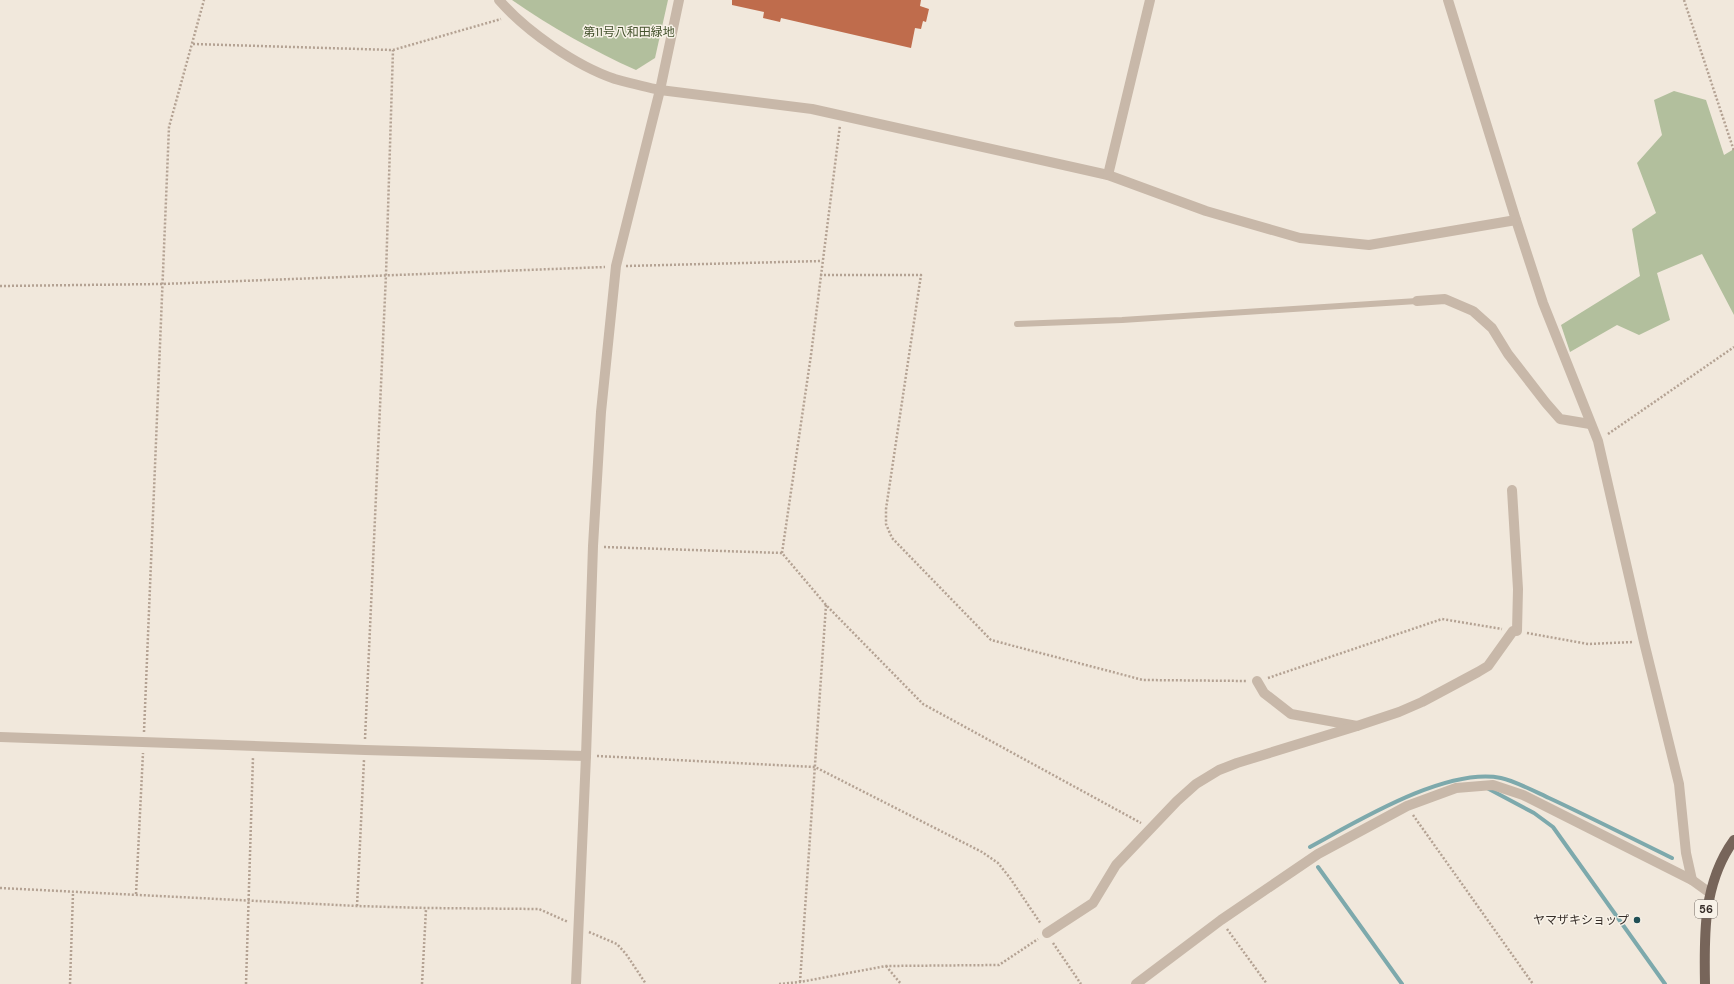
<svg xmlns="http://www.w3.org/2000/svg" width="1734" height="984" font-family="'DM Sans','Noto Sans JP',sans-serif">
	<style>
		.green { fill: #b2bf9d }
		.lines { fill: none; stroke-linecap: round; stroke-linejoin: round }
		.stream { stroke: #7da9ac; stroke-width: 4 }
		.building { fill: #bf6c4c }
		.path { stroke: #b4a293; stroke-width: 2.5; stroke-dasharray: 2 2; stroke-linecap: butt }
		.service { stroke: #c8b8a9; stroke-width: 6 }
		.minor { stroke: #c8b8a9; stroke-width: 10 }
		.tertiary { stroke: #c8b8a9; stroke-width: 10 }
		.primary { stroke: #77655a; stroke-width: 10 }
		.poi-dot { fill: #204f55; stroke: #f8f2e8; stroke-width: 1.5 }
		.labels { text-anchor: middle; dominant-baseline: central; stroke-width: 3; stroke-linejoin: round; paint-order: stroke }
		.shield { fill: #f8f2e8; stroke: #706862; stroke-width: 1 }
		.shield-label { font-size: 11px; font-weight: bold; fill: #362d28 }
		.park-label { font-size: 12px; fill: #44522d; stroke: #f8f2e8 }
		.poi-label { font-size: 12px; fill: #362d28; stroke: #f8f2e8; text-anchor: end }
	</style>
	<rect width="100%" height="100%" fill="#f1e8dc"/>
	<g class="green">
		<path d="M 512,0 L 668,0 L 655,58 L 636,70 C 593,51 551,27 512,0 Z"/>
		<path d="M 1674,91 L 1706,100 L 1724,155 L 1734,149 L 1734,315 L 1702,254 L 1657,273 L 1670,320 L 1639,335 L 1617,325 L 1570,352 L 1561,325 L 1640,276 L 1632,229 L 1656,213 L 1637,163 L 1662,135 L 1654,100 Z"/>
	</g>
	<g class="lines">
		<g class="stream">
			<path d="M 1487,788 L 1534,813 L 1553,827 L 1665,984"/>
			<path d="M 1310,847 C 1358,821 1446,767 1501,778 C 1515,781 1536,792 1549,798 C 1590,817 1631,838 1672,858"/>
			<path d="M 1318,867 L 1402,984"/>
		</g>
	</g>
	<path class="building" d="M 732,0 L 921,0 L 920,6 L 929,9 L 926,22 L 923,21 L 921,29 L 915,28 L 911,48 L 781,18 L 780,22 L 763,18 L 764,12 L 732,5 Z"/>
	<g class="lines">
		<g class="path">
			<path d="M 1684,0 L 1734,151"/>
			<path d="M 193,44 L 393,50 L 501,19"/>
			<path d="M 626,266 L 822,261"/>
			<path d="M 820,275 L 921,275 L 886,509 L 886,524 L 892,538 L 991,640 L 1143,680 L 1247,681"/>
			<path d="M 0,286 L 162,284 L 605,267"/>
			<path d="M 1608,434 L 1734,347"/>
			<path d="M 604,547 L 782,553 L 826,605 L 923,704 L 1141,823"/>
			<path d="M 782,553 L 811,355 L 840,125"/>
			<path d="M 1527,633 L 1588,644 L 1633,642"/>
			<path d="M 1268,678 L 1442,619 L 1502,629"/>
			<path d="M 144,732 L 169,127 L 204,0"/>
			<path d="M 365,739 L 386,274 L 393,50"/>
			<path d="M 597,756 L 815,767 L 982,852 L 998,863 L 1010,878 L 1041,924"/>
			<path d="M 1413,815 L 1533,984"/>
			<path d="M 0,888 L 357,906 L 426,908 L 539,909 L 568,922"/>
			<path d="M 136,894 L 143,753"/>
			<path d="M 357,906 L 364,760"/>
			<path d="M 1227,929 L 1267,984"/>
			<path d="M 589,932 L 617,944 L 626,954 L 646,984"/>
			<path d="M 1053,943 L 1081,984"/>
			<path d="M 886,966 L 901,984"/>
			<path d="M 800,982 L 826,605"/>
			<path d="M 70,984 L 73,893"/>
			<path d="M 246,984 L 253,757"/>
			<path d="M 422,984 L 426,909"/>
			<path d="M 779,984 L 800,982 L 886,966 L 999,965 L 1038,939"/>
		</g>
		<path class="service" d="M 1017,324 L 1122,320 L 1417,301"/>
		<g class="minor">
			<path d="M 1448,0 L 1516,220 L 1543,303 L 1598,441 L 1644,642 L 1679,784 L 1686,853 L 1692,880"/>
			<path d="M 660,90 L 812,109 L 1108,175 L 1206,211 L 1300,238 L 1369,245 L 1516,220"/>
			<path d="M 1108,175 L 1150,0"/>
			<path d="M 1417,301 L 1445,299 L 1473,311 L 1492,328 L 1508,354 L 1546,403 L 1560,419 L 1590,424"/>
			<path d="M 1512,490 L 1518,589 L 1517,631"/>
			<path d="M 1257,681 L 1264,693 L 1291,714 L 1357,726 L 1399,712 L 1422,702 L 1478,672 L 1488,666 L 1513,631"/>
			<path d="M 1047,933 L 1093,903 L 1116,865 L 1177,801 L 1196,784 L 1219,770 L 1237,763 L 1357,726"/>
			<path d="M 576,984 L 586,756"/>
			<path d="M 1136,984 L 1221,920 L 1318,854 L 1407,806 L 1456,788 L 1493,785 L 1523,795 L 1692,880 L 1710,893"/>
		</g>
		<g class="tertiary">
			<path d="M 499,0 C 526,31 576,66 615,79 C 630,83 645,87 660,90"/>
			<path d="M 0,737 L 365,750 L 586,756 L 593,546 L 601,412 L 616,266 L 660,90 L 679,0"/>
		</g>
		<path class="primary" d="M 1705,984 C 1704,934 1703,883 1734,840"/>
	</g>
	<circle class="poi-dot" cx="1637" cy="920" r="4"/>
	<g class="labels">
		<rect class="shield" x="1695" y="900" width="22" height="18" rx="3"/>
		<g class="shield-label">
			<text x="1706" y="909">56</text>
		</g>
		<g class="park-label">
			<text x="629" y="32">第11号八和田緑地</text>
		</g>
		<g class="poi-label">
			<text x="1629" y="920">ヤマザキショップ</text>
		</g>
	</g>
</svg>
